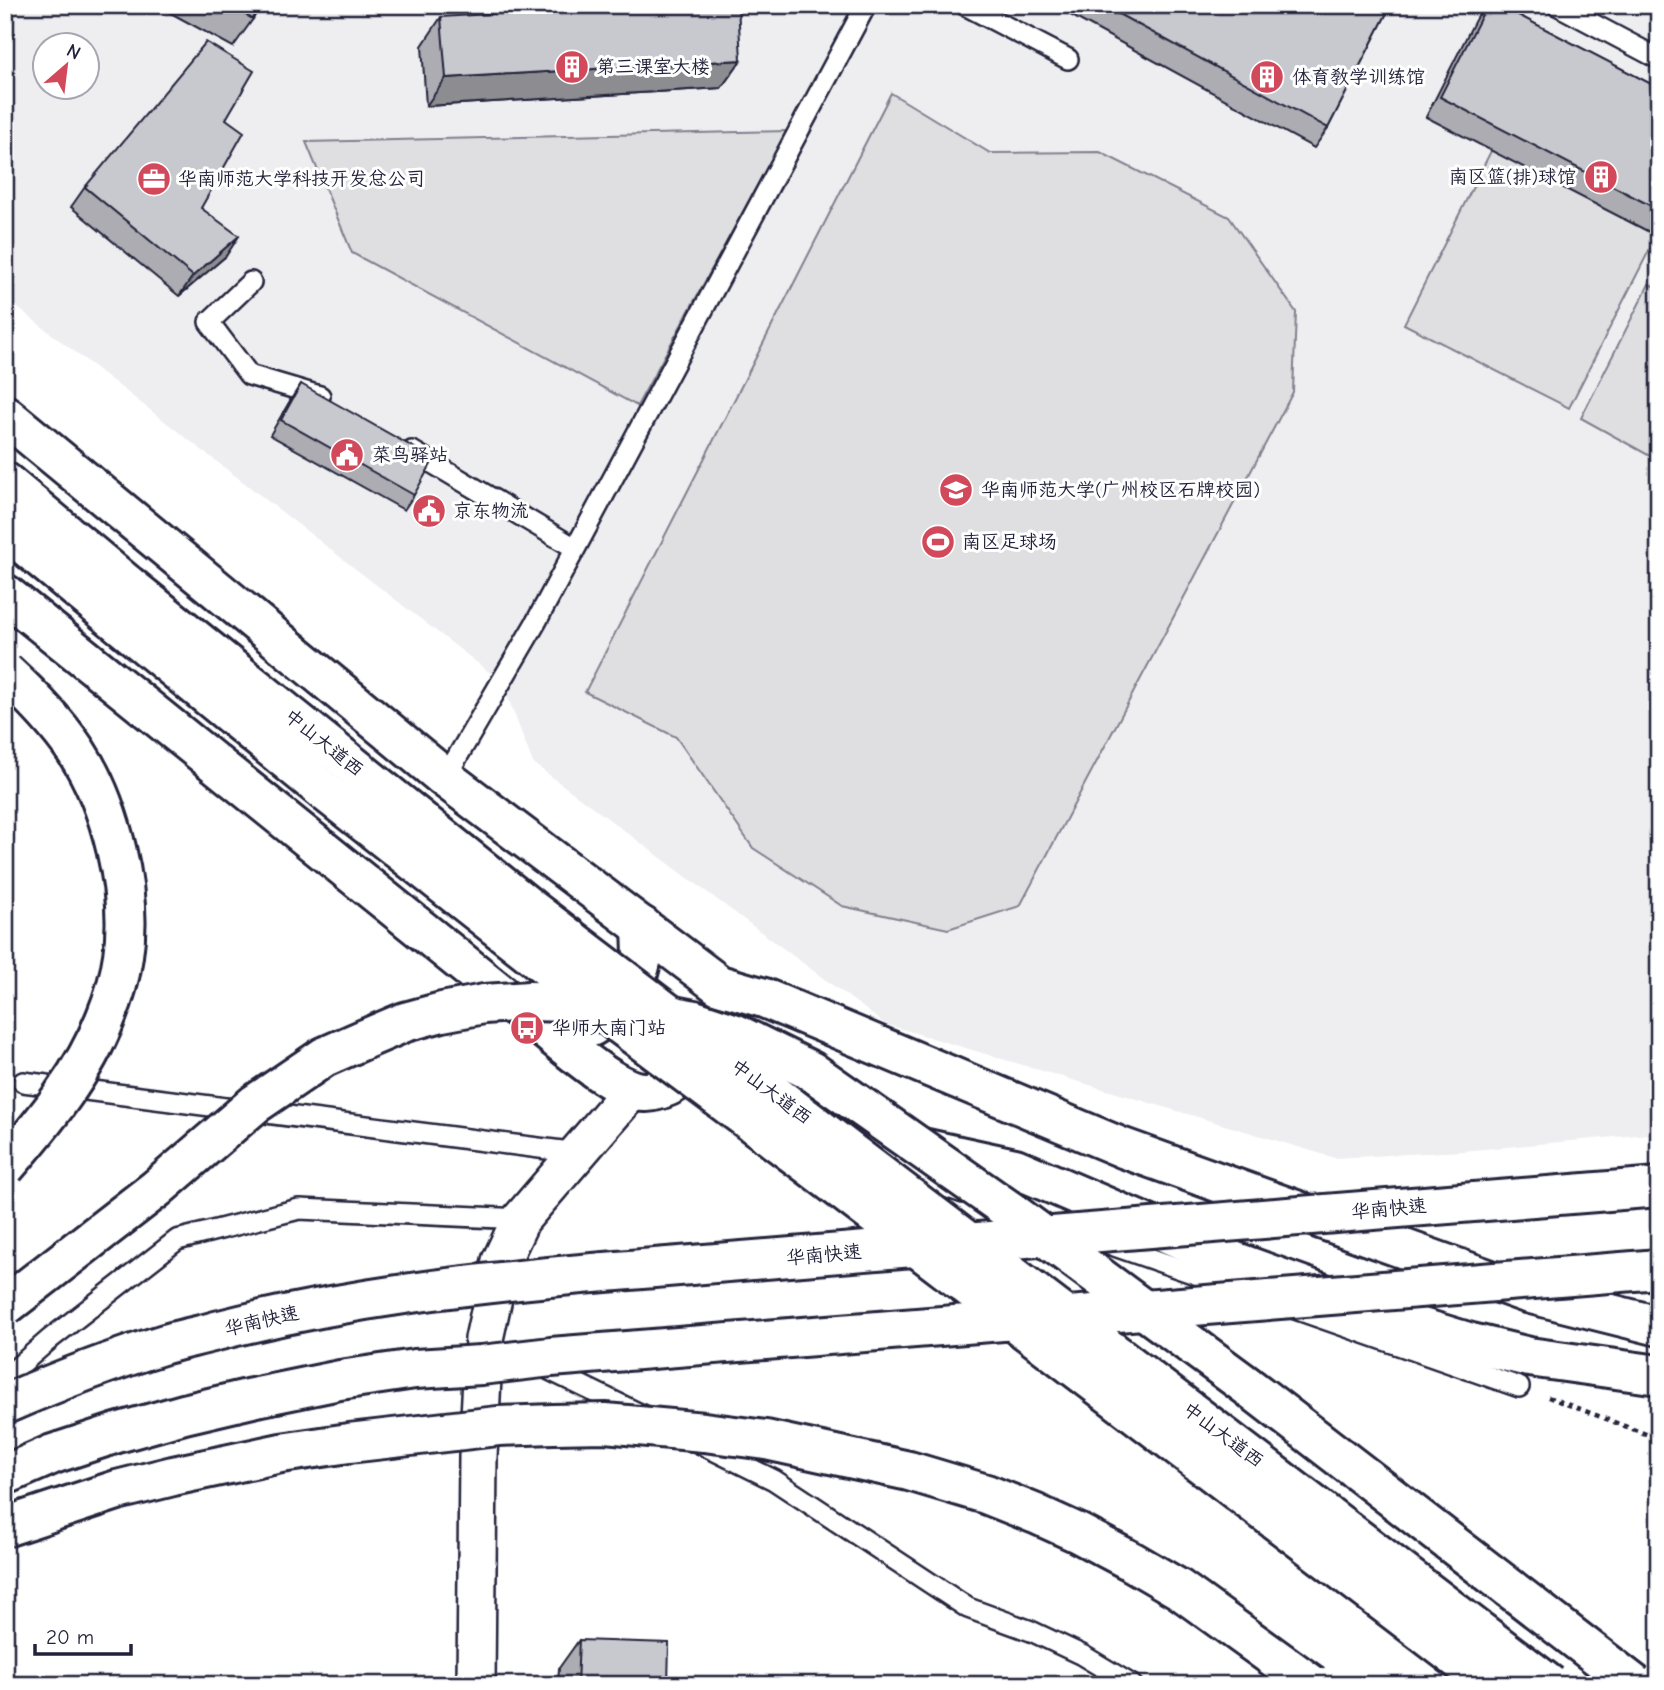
<svg xmlns="http://www.w3.org/2000/svg" width="1664" height="1690" font-family="'Comic Neue','LXGW WenKai TC',sans-serif">
	<style>
		.built { fill: #eeeef1; fill-rule: evenodd }
		.green { fill: #dfdfe2; stroke: #80808e; stroke-width: 2 }
		.lines { fill: none; stroke-linecap: round; stroke-linejoin: round }
		.service-casing { stroke: #22223b; stroke-width: 24 }
		.minor-casing { stroke: #22223b; stroke-width: 42 }
		.secondary-casing { stroke: #22223b; stroke-width: 44 }
		.trunk-casing { stroke: #22223b; stroke-width: 44 }
		.path { stroke: #22223b; stroke-width: 4.5; stroke-dasharray: 5 5; stroke-linecap: butt }
		.service { stroke: #fff; stroke-width: 19 }
		.minor { stroke: #fff; stroke-width: 37 }
		.secondary { stroke: #fff; stroke-width: 38 }
		.trunk { stroke: #fff; stroke-width: 38 }
		.trunk-bridge-casing { stroke: #22223b; stroke-width: 44; stroke-linecap: butt }
		.motorway-bridge-casing { stroke: #22223b; stroke-width: 44; stroke-linecap: butt }
		.trunk-bridge { stroke: #fff; stroke-width: 38 }
		.motorway-bridge { stroke: #fff; stroke-width: 38 }
		.wall { fill: #acacb2; stroke: #22223b; stroke-width: 2 }
		.shaded-wall { fill: #8c8c91; stroke: #22223b; stroke-width: 2 }
		.building { fill: #c8c8cf; stroke: #22223b; stroke-width: 2 }
		.labels { text-anchor: middle; dominant-baseline: central; stroke-width: 6; stroke-linejoin: round; paint-order: stroke }
		.poi-label { font-size: 19px; fill: #22223b; stroke: #fff; text-anchor: start }
		.street-label { font-size: 19px; fill: #22223b; stroke: #fff }
	</style>
	<rect width="100%" height="100%" fill="#fff"/>
	<filter id="ink" filterUnits="userSpaceOnUse"><feTurbulence type="fractalNoise" baseFrequency=".0143" numOctaves="2"/><feDisplacementMap in="SourceGraphic" scale="14" xChannelSelector="R" yChannelSelector="G"/><feConvolveMatrix kernelMatrix="1 2 1 2 8 2 1 2 1" color-interpolation-filters="sRGB"/></filter>
	<g filter="url(#ink)">
		<path class="built" d="M 5,5 L 1659,5 L 1659,1133 L 1462,1151 L 1335,1158 L 885,1024 L 533,763 L 502,682 L 5,298 ZM 46,46 L 88,46 L 88,88 L 46,88 Z"/>
		<g class="green">
			<path d="M 891,93 L 990,153 L 1100,152 L 1229,217 L 1296,312 L 1293,392 L 1020,906 L 948,929 L 842,906 L 753,848 L 676,737 L 585,692 Z"/>
			<path d="M 787,131 L 637,406 L 352,253 L 306,142 Z"/>
			<path d="M 1493,147 L 1659,231 L 1569,408 L 1404,324 Z"/>
			<path d="M 1649,284 L 1659,289 L 1659,461 L 1581,418 Z"/>
		</g>
		<g class="lines">
			<g class="service-casing">
				<g id="service">
					<path d="M 965,5 L 1068,59"/>
					<path d="M 1557,5 L 1659,59"/>
					<path d="M 251,282 L 209,322 L 249,375 L 320,396"/>
					<path d="M 412,451 L 575,548"/>
					<path d="M 445,778 L 535,624 L 866,5"/>
					<path d="M 23,1082 L 578,1153"/>
					<path d="M 889,1167 L 963,1193"/>
					<path d="M 1100,1241 L 1247,1292"/>
					<path d="M 1292,1308 L 1519,1387"/>
					<path d="M 539,1365 L 644,1416"/>
					<path d="M 5,1378 L 50,1339 L 177,1240 L 299,1209 L 521,1219"/>
					<path d="M 699,1443 L 774,1480 L 968,1608 L 1031,1631 L 1082,1655 L 1132,1685"/>
				</g>
			</g>
			<g class="minor-casing">
				<path id="minor" d="M 476,1685 L 478,1456 L 484,1339 L 501,1261 L 521,1219 L 632,1090"/>
			</g>
			<g class="secondary-casing">
				<g id="secondary">
					<path d="M 5,415 L 445,778 L 719,985 L 764,998 L 1123,1148 L 1527,1293 L 1659,1326"/>
					<path d="M 5,594 L 542,1027 C 565,1045 617,1093 646,1092 C 671,1091 694,1070 709,1052"/>
					<path d="M 542,1027 L 568,1030 L 591,1027 L 623,1007 L 631,997 L 637,977 L 643,954 L 642,926"/>
					<path d="M 807,1120 L 825,1127 L 1015,1168 L 1230,1260 L 1405,1323 L 1471,1343 L 1529,1357 L 1659,1375"/>
				</g>
			</g>
			<g class="trunk-casing">
				<g id="trunk">
					<path d="M 5,482 L 128,585"/>
					<path d="M 5,529 L 105,612"/>
				</g>
			</g>
			<path class="path" d="M 1548,1397 L 1659,1439"/>
			<use href="#service" class="service"/>
			<use href="#minor" class="minor"/>
			<use href="#secondary" class="secondary"/>
			<use href="#trunk" class="trunk"/>
			<g class="trunk-bridge-casing">
				<g id="trunk-bridge">
					<path d="M 128,585 L 531,909 L 1550,1685"/>
					<path d="M 105,612 L 323,790 L 621,1025 L 810,1166 L 1492,1685"/>
				</g>
			</g>
			<g class="motorway-bridge-casing">
				<g id="motorway-bridge">
					<path d="M 5,672 C 31,696 56,721 76,751 C 111,804 133,893 123,956 C 120,977 114,998 106,1017 C 84,1074 44,1122 5,1167"/>
					<path d="M 5,1306 L 156,1189 L 255,1104 L 324,1057 L 365,1039 L 405,1022 L 442,1012 L 484,1004 L 529,1001 L 609,1003 L 694,1020 L 736,1034 L 811,1071 L 1010,1211 L 1246,1385 L 1635,1685"/>
					<path d="M 5,1404 C 58,1381 110,1361 165,1344 C 182,1339 199,1336 216,1331 C 344,1298 474,1283 605,1272 L 1659,1187"/>
					<path d="M 5,1475 L 53,1454 L 117,1433 L 184,1414 L 252,1398 L 340,1380 L 415,1369 L 481,1365 L 551,1357 L 1659,1269"/>
					<path d="M 5,1527 L 117,1490 L 173,1476 L 281,1453 L 349,1443 L 498,1426 L 553,1424 L 605,1423 L 704,1432 L 766,1440 L 909,1471 L 986,1494 L 1036,1514 L 1078,1533 L 1131,1561 L 1179,1589 L 1312,1685"/>
				</g>
			</g>
			<use href="#trunk-bridge" class="trunk-bridge"/>
			<use href="#motorway-bridge" class="motorway-bridge"/>
		</g>
		<g class="wall">
			<path d="M 156,5 L 260,5 L 253,19 L 233,47 Z"/>
			<path d="M 1052,5 L 1391,5 L 1328,128 L 1314,148 Z"/>
			<path d="M 1486,5 L 1499,5 L 1659,88 L 1659,237 L 1426,117 L 1475,20 Z"/>
			<path d="M 441,17 L 741,60 L 721,88 L 426,106 L 422,46 Z"/>
			<path d="M 226,119 L 201,208 L 226,256 L 179,296 L 71,207 L 85,187 Z"/>
			<path d="M 301,384 L 414,495 L 404,510 L 270,435 L 291,399 Z"/>
			<path d="M 579,1640 L 668,1685 L 558,1685 L 559,1668 Z"/>
		</g>
		<g class="shaded-wall">
			<path d="M 741,60 L 721,88 L 426,106 L 446,78 Z"/>
			<path d="M 239,236 L 226,256 L 179,296 L 193,276 Z"/>
		</g>
		<g class="building">
			<path d="M 228,5 L 260,5 L 253,19 Z"/>
			<path d="M 636,5 L 738,5 L 741,60 L 446,78 L 441,17 Z"/>
			<path d="M 1102,5 L 1391,5 L 1328,128 Z"/>
			<path d="M 1487,5 L 1499,5 L 1659,88 L 1659,210 L 1440,97 Z"/>
			<path d="M 206,42 L 254,71 L 226,119 L 244,132 L 201,208 L 239,236 L 193,276 L 85,187 Z"/>
			<path d="M 301,384 L 434,459 L 414,495 L 281,420 Z"/>
			<path d="M 579,1640 L 669,1643 L 668,1685 L 577,1685 Z"/>
		</g>
	</g>
	<defs>
		<g id="building-disc" transform="scale(1.75)"><circle r="9.5" fill="#d1495b" stroke="#fff"/><path d="M-4-6H4V6H1V3H-1V6H-4ZM-2.5-4.3h1.7v1.8h-1.7ZM.8-4.3h1.7v1.8H.8ZM-2.5-1h1.7V.8h-1.7ZM.8-1h1.7V.8H.8Z" fill="#fff"/></g>
		<g id="office-disc" transform="scale(1.75)"><circle r="9.5" fill="#d1495b" stroke="#fff"/><path d="M-6-3h4V-5.5h4V-3h4V5H-6ZM-1-4.5V-3h2v-1.5ZM-6 0V1H6V0Z" fill="#fff"/></g>
		<g id="civic-disc" transform="scale(1.75)"><circle r="9.5" fill="#d1495b" stroke="#fff"/><path d="M-.6-6.5H3V-4.5H.6V-3L4-1V1h2V6H-6V1h2V-1L-.6-3ZM-1.2 2.5V6h2.4V2.5Z" fill="#fff"/></g>
		<g id="university-disc" transform="scale(1.75)"><circle r="9.5" fill="#d1495b" stroke="#fff"/><path d="M0-5L7-2L0 1L-7-2ZM-4 1L0 2.5L4 1V4Q0 6-4 4Z" fill="#fff"/></g>
		<g id="stadium-disc" transform="scale(1.75)"><circle r="9.5" fill="#d1495b" stroke="#fff"/><path d="M0-5a6.5 5 0 1 0 0 10a6.5 5 0 1 0 0-10ZM-3.5-1.8h7v3.6h-7Z" fill="#fff"/></g>
		<g id="bus-disc" transform="scale(1.75)"><circle r="9.5" fill="#d1495b" stroke="#fff"/><path d="M-5-6H5V4H4V6H2V4H-2V6H-4V4H-5ZM-3.5-4V0h7V-4ZM-3.5 1.2v1.5H-2V1.2ZM2 1.2v1.5H3.5V1.2Z" fill="#fff"/></g>
	</defs>
	<g fill-rule="evenodd">
		<use href="#building-disc" x="572" y="67"/>
		<use href="#building-disc" x="1267" y="77"/>
		<use href="#building-disc" x="1601" y="177"/>
		<use href="#office-disc" x="154" y="179"/>
		<use href="#civic-disc" x="347" y="455"/>
		<use href="#university-disc" x="956" y="490"/>
		<use href="#civic-disc" x="429" y="511"/>
		<use href="#stadium-disc" x="938" y="542"/>
		<use href="#bus-disc" x="527" y="1028"/>
	</g>
	<g class="labels">
		<g class="poi-label">
			<text x="596" y="67">第三课室大楼</text>
			<text x="1292" y="77">体育教学训练馆</text>
			<text x="1576" y="177" text-anchor="end">南区篮(排)球馆</text>
			<text x="178" y="179">华南师范大学科技开发总公司</text>
			<text x="372" y="455">菜鸟驿站</text>
			<text x="981" y="490">华南师范大学(广州校区石牌校园)</text>
			<text x="453" y="511">京东物流</text>
			<text x="962" y="542">南区足球场</text>
			<text x="552" y="1028">华师大南门站</text>
		</g>
		<g class="street-label">
			<text transform="translate(324 743) rotate(39)">中山大道西</text>
			<text transform="translate(771 1092) rotate(37)">中山大道西</text>
			<text transform="translate(1389 1209) rotate(-5)">华南快速</text>
			<text transform="translate(824 1255) rotate(-5)">华南快速</text>
			<text transform="translate(262 1321) rotate(-13)">华南快速</text>
			<text transform="translate(1223 1435) rotate(37)">中山大道西</text>
		</g>
	</g>
	<rect width="1664" height="1690" fill="none" stroke="#fff" stroke-width="28"/>
	<rect x="14" y="14" width="1636" height="1662" fill="none" stroke="#22223b" stroke-width="2.5" filter="url(#ink)"/>
	<g transform="translate(66 66) rotate(28)"><circle r="33" fill="#ffffff" stroke="#a7a7b1" stroke-width="2"/>
	<path d="M0-5L12 26L0 18L-12 26Z" fill="#d1495b"/>
	<text y="-10" font-size="19" font-weight="bold" text-anchor="middle" fill="#22223b">N</text>
	</g>
	<path d="M35 1644v10h96v-10" fill="none" stroke="#22223b" stroke-width="3.5"/>
	<text x="46" y="1644" font-size="21" fill="#22223b" stroke="#ffffff" stroke-width="5" paint-order="stroke">20 m</text>
</svg>
